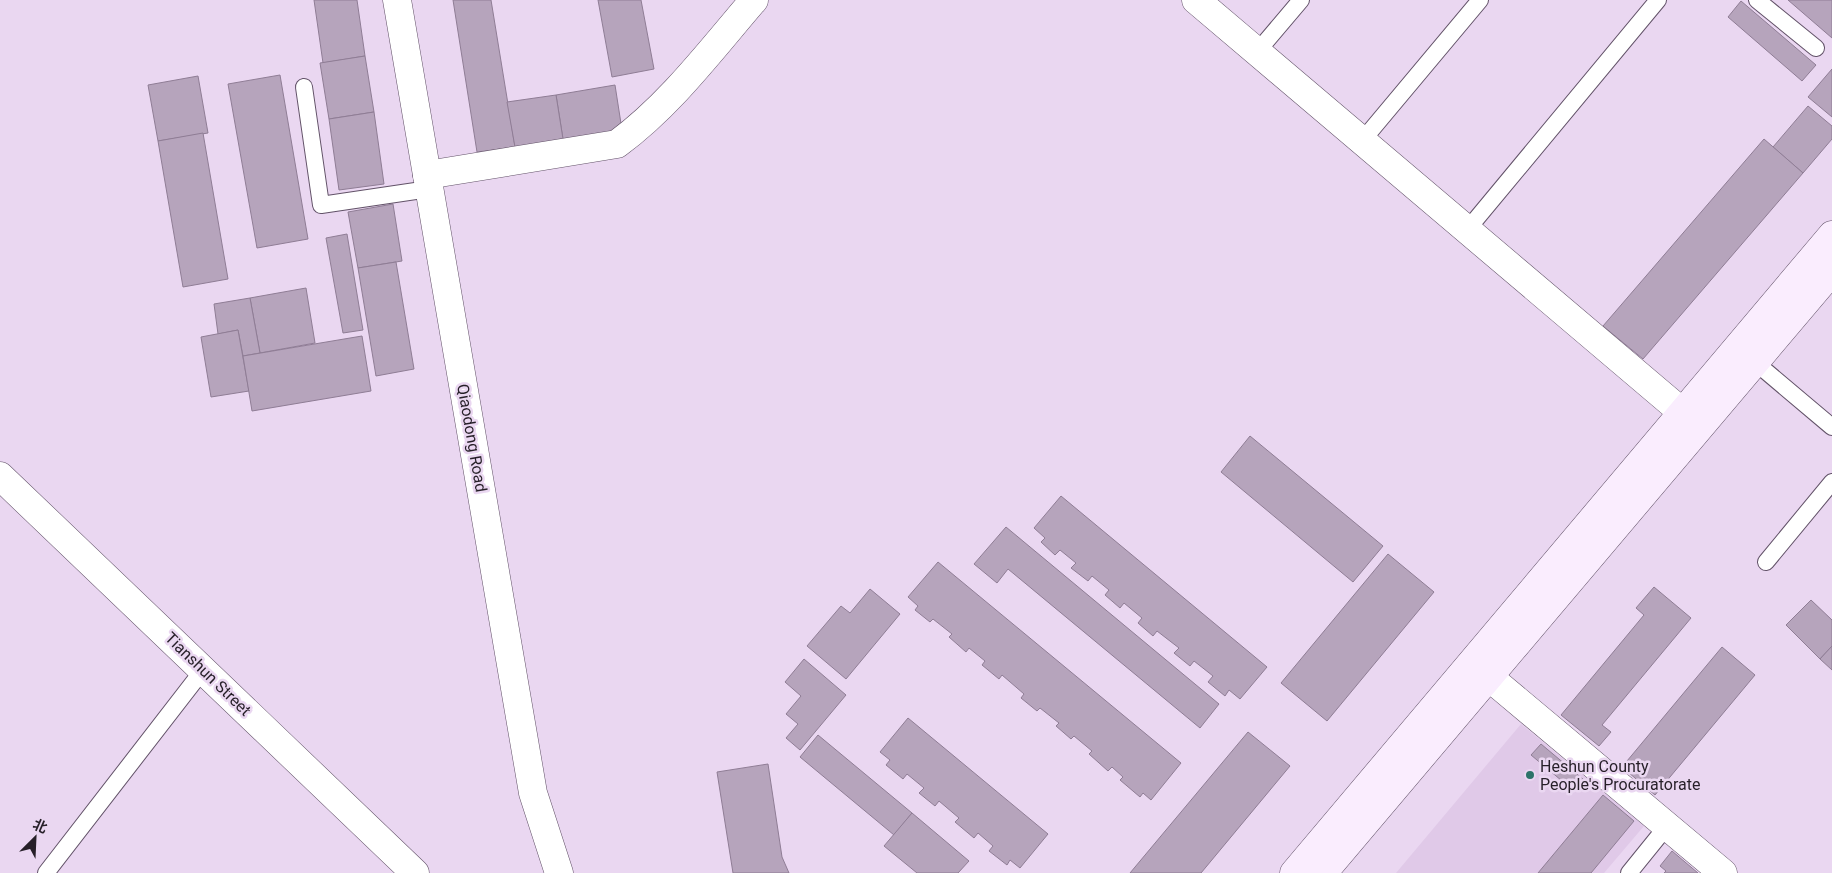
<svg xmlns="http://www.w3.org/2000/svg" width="1832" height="873" font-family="Roboto,'Noto Sans SC',sans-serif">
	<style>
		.built { fill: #e0c9e8 }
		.building { fill: #b6a4bc; stroke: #8f7d95 }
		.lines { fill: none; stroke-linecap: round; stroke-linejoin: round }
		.service-casing { stroke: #625268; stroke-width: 18 }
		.minor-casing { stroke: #625268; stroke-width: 29 }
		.tertiary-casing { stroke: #625268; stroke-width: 29 }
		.secondary-casing { stroke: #625268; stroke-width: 29 }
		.service { stroke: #fff; stroke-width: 16 }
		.minor { stroke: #fff; stroke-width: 28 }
		.tertiary { stroke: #fff; stroke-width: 28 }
		.secondary { stroke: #faedfe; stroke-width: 28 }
		.poi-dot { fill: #2d7369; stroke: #ead7f1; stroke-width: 2 }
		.labels { text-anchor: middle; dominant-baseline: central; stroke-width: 5; stroke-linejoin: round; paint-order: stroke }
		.street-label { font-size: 16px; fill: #261f28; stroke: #ead7f1 }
		.poi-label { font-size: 16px; fill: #261f28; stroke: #ead7f1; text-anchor: start }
	</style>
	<rect width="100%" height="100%" fill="#ead7f1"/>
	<path class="built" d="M 1521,724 L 1644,826 L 1604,873 L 1396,873 Z"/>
	<g class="building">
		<path d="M 314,0 L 357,0 L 365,56 L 323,63 Z"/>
		<path d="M 453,0 L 491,0 L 515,147 L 477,152 Z"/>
		<path d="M 598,0 L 641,0 L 654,69 L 612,77 Z"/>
		<path d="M 1788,0 L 1832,0 L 1832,38 Z"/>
		<path d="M 1741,1 L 1816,65 L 1802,81 L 1728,17 Z"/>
		<path d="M 365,56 L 374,112 L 329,119 L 320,63 Z"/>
		<path d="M 1832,69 L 1832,117 L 1808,97 Z"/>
		<path d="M 280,75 L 308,239 L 257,248 L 228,84 Z"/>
		<path d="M 198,76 L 208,133 L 158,141 L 148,85 Z"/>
		<path d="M 615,85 L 622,130 L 563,139 L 556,95 Z"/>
		<path d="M 556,95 L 563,139 L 515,147 L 507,102 Z"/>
		<path d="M 1808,106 L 1832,126 L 1832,139 L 1803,173 L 1773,147 Z"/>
		<path d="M 374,112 L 384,184 L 339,190 L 329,119 Z"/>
		<path d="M 203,133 L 228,279 L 183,287 L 158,141 Z"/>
		<path d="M 1764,139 L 1803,173 L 1643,359 L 1603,326 Z"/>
		<path d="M 393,204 L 402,261 L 358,268 L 348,212 Z"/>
		<path d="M 347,234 L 363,330 L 343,333 L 326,238 Z"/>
		<path d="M 396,262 L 414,369 L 376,376 L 358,268 Z"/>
		<path d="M 306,288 L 315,343 L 260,353 L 250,298 Z"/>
		<path d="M 250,298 L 260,353 L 243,356 L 238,330 L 218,334 L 214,304 Z"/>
		<path d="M 238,330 L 249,391 L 211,397 L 201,337 Z"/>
		<path d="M 362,336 L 371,391 L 252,411 L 243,356 Z"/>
		<path d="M 1250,436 L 1383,546 L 1353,582 L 1221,472 Z"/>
		<path d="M 1061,496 L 1267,667 L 1240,699 L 1229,690 L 1225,696 L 1208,682 L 1213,676 L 1194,661 L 1190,666 L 1174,653 L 1179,648 L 1157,631 L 1153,636 L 1138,623 L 1142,618 L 1124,603 L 1120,608 L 1105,595 L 1109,590 L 1092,576 L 1088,581 L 1071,568 L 1076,563 L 1060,550 L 1055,555 L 1041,542 L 1045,538 L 1034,528 Z"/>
		<path d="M 1006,527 L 1219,704 L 1200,728 L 1008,569 L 997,583 L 974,564 Z"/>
		<path d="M 1388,554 L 1434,592 L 1327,721 L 1281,683 Z"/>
		<path d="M 938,562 L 1181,763 L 1151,800 L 1143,793 L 1140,797 L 1120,780 L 1123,777 L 1112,767 L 1108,771 L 1089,754 L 1092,751 L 1074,736 L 1071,739 L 1056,726 L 1059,723 L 1040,708 L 1037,711 L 1021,698 L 1024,694 L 1002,675 L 999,679 L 982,665 L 985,661 L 969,648 L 966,652 L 949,637 L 952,634 L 933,619 L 930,622 L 915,610 L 918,606 L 908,597 Z"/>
		<path d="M 1654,587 L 1691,618 L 1602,725 L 1611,732 L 1599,746 L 1561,715 L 1644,615 L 1636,608 Z"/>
		<path d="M 870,589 L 900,614 L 846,679 L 807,646 L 841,606 L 850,613 Z"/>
		<path d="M 1811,600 L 1832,620 L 1832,646 L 1820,659 L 1786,625 Z"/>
		<path d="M 1832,646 L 1832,670 L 1820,659 Z"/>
		<path d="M 1722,647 L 1755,675 L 1655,795 L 1622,767 Z"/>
		<path d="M 804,659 L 846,695 L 800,750 L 786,738 L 798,724 L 786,714 L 801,696 L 785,682 Z"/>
		<path d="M 908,718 L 1048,834 L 1020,868 L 1010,860 L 1007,865 L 989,851 L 993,846 L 978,833 L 974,838 L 955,822 L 959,818 L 939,801 L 935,806 L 919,793 L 924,788 L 907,774 L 903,779 L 886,765 L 890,760 L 880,752 Z"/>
		<path d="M 1248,732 L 1290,766 L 1201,873 L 1130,873 Z"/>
		<path d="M 818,735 L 912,813 L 894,835 L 800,757 Z"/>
		<path d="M 1541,744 L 1584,780 L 1574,791 L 1531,755 Z"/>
		<path d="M 768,764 L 782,857 L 789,873 L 733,873 L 717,772 Z"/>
		<path d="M 1603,795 L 1634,821 L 1591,873 L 1538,873 Z"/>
		<path d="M 912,813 L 969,861 L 958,873 L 917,873 L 884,846 Z"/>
		<path d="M 1672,851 L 1698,873 L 1664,873 L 1666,871 L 1660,866 Z"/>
	</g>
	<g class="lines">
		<g class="service-casing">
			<g id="service">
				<path d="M 1757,0 L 1816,48"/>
				<path d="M 1257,52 L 1301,0"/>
				<path d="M 304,87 L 321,205 L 429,189"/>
				<path d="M 1362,141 L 1480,0"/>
				<path d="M 1467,230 L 1658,0"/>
				<path d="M 1755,362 L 1832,427"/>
				<path d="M 1766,562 L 1832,482"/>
				<path d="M 46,873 L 203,670"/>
				<path d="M 1629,873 L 1667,826"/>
			</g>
		</g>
		<g class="minor-casing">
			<g id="minor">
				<path d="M 397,0 L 533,793 L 559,873"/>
				<path d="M 1196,0 L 1682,412"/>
				<path d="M 427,175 L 617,144 C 670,105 711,50 754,0"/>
				<path d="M 1489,677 L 1723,873"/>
			</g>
		</g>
		<g class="tertiary-casing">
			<path id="tertiary" d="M 0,476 L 415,873"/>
		</g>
		<g class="secondary-casing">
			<g id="secondary">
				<path d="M 1294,873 L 1832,235"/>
				<path d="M 1323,873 L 1832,271"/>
			</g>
		</g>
		<use href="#service" class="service"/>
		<use href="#minor" class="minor"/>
		<use href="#tertiary" class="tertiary"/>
		<use href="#secondary" class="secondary"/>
	</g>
	<circle class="poi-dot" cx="1530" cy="775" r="5"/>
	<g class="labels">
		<g class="street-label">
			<text transform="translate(472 438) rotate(80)">Qiaodong Road</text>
			<text transform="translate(208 674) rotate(44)">Tianshun Street</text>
		</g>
		<g class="poi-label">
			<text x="1540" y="766">Heshun County<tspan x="1540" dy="18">People's Procuratorate</tspan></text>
		</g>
	</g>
	<g transform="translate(35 838) rotate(24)" stroke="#ead7f1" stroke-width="4" paint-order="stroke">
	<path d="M0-4L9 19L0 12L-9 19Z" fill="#261f28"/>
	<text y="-8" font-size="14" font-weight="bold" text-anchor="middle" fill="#261f28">北</text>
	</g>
</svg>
